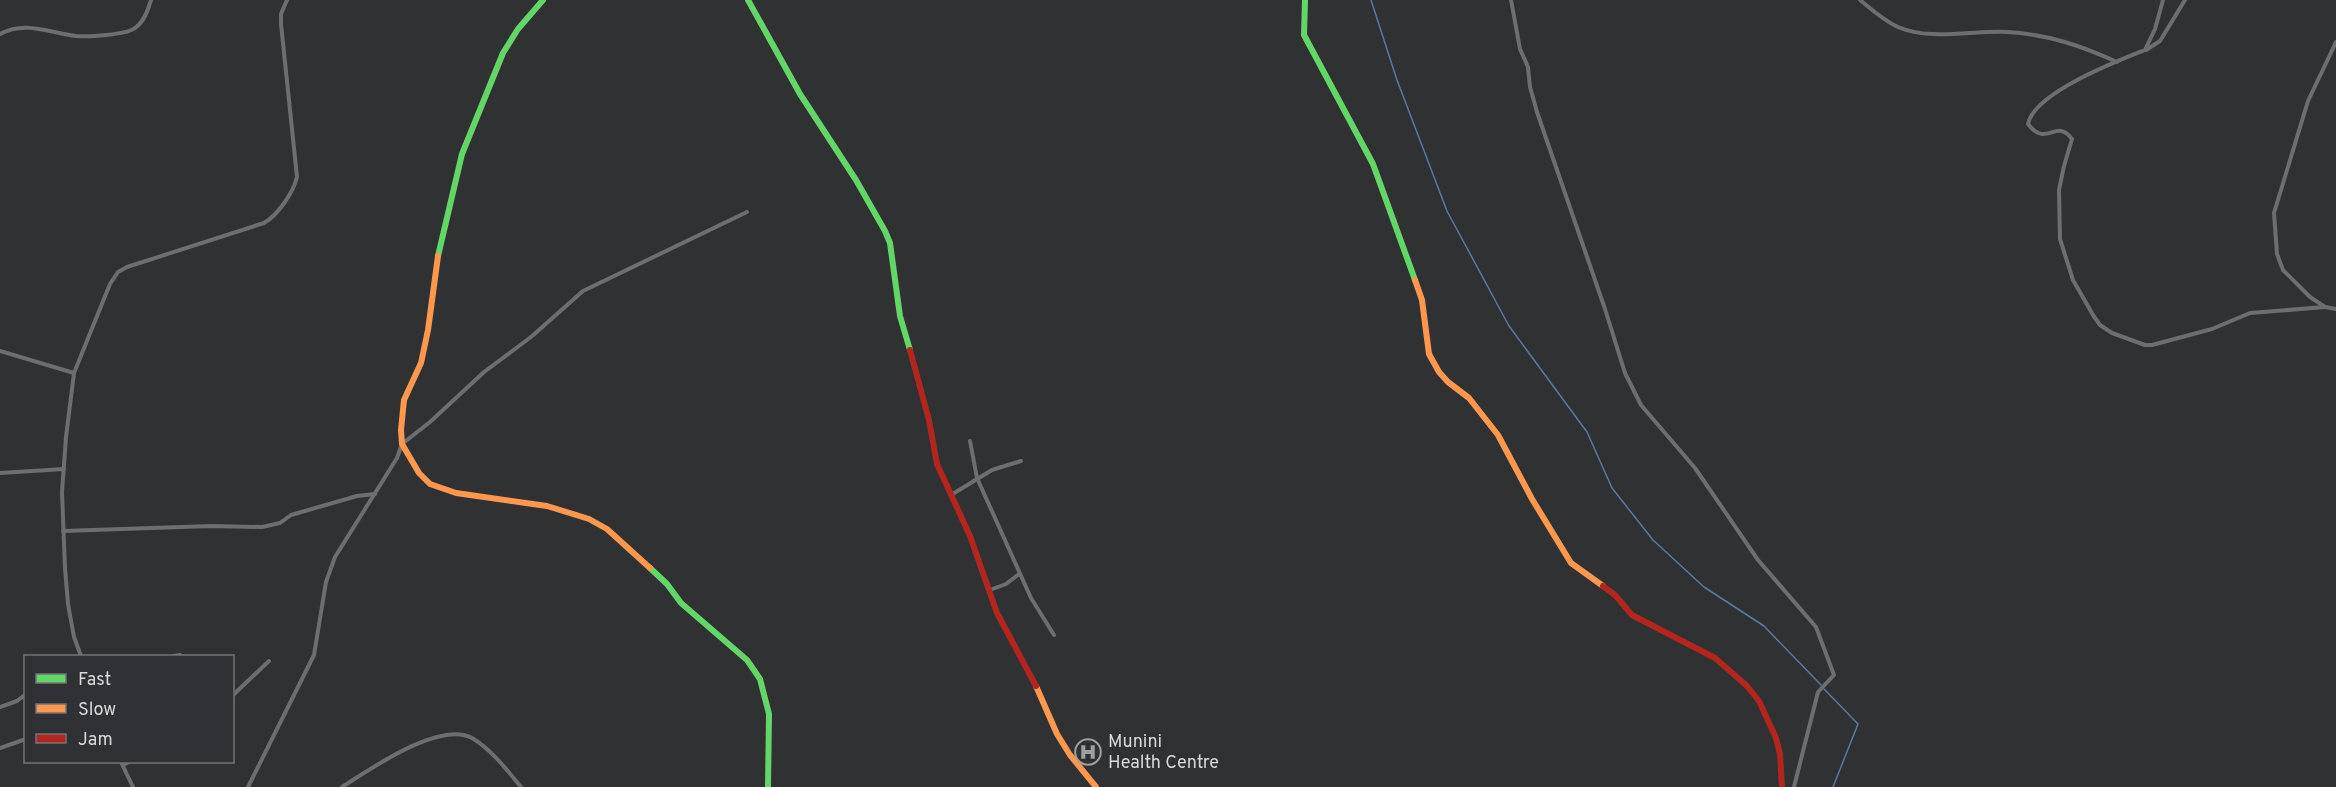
<svg xmlns="http://www.w3.org/2000/svg" width="2336" height="787" font-family="Overpass,sans-serif">
	<style>
		.lines { fill: none; stroke-linecap: round; stroke-linejoin: round }
		.stream { stroke: #5b78a1; stroke-width: 1.5 }
		.street { stroke: #6e6e6e; stroke-width: 4 }
		.fast { stroke: #63d668; stroke-width: 6 }
		.slow { stroke: #ff974d; stroke-width: 6 }
		.jam { stroke: #b3261e; stroke-width: 6 }
		.labels { text-anchor: middle; dominant-baseline: central; stroke-width: 6; stroke-linejoin: round; paint-order: stroke }
		.poi-label { font-size: 18px; fill: #d7d9da; stroke: #2f3134; text-anchor: start }
	</style>
	<rect width="100%" height="100%" fill="#303133"/>
	<g class="lines">
		<g class="stream">
			<path d="M 1371,0 L 1397,80 L 1447,211 L 1509,326 L 1587,432 L 1612,488 L 1653,540 L 1704,587 L 1764,626 L 1821,685"/>
			<path d="M 1824,689 L 1858,724 L 1833,787"/>
		</g>
		<g class="street">
			<path d="M 1511,0 L 1520,49 L 1528,67 L 1530,87 L 1537,112 L 1605,309 L 1625,373 L 1641,405 L 1695,468 L 1758,560 L 1816,627 L 1834,675 L 1818,692 L 1794,787"/>
			<path d="M 1860,0 C 1871,9 1884,21 1898,27 C 1930,41 1973,30 2007,32 C 2047,34 2082,46 2117,62"/>
			<path d="M 2163,0 L 2155,29 L 2145,50 C 2117,61 2034,93 2028,124 C 2047,149 2056,117 2072,139 L 2064,166 L 2059,190 L 2060,239 L 2073,280 L 2093,315 L 2100,325 L 2112,333 L 2145,345 L 2152,345 L 2212,329 L 2250,313 L 2325,307"/>
			<path d="M 0,34 C 25,20 50,33 76,36 C 88,37 126,35 135,28 C 144,22 148,10 151,0"/>
			<path d="M 2336,42 L 2308,101 L 2274,213 L 2277,254 L 2283,270 L 2310,297 L 2325,307 L 2336,309"/>
			<path d="M 2146,50 L 2160,41 L 2185,0"/>
			<path d="M 0,351 L 74,373"/>
			<path d="M 970,441 L 977,478 L 1031,598 L 1054,635"/>
			<path d="M 0,473 L 64,469"/>
			<path d="M 951,495 L 992,470 L 1021,461"/>
			<path d="M 63,531 L 211,526 L 262,527 L 280,523 L 291,515 L 357,496 L 375,494"/>
			<path d="M 990,590 L 1006,584 L 1019,574"/>
			<path d="M 81,656 L 74,637 L 68,604 L 65,568 L 62,492 L 66,437 L 74,373 L 110,284 L 118,272 L 127,267 L 264,223 C 278,215 293,193 297,177 L 281,24 L 281,14 L 287,0"/>
			<path d="M 174,656 L 180,655"/>
			<path d="M 232,696 L 269,661"/>
			<path d="M 0,707 L 17,701 L 26,694"/>
			<path d="M 0,748 L 26,739"/>
			<path d="M 121,762 L 133,787"/>
			<path d="M 123,765 L 129,762"/>
			<path d="M 248,787 L 314,655 L 326,582 L 335,557 L 397,458 L 402,444 L 430,422 L 484,372 L 531,337 L 583,291 L 747,212"/>
			<path d="M 342,787 C 369,770 440,720 472,738 C 492,750 507,770 521,787"/>
		</g>
		<g class="fast">
			<path d="M 748,0 L 800,94 L 856,180 L 885,231 L 890,243 L 900,316 L 910,350"/>
			<path d="M 1305,0 L 1304,35 L 1373,164 L 1415,280"/>
			<path d="M 438,256 L 462,154 L 503,53 L 518,29 L 543,0"/>
			<path d="M 650,568 L 667,584 L 681,603 L 747,660 L 760,679 L 769,714 L 768,787"/>
		</g>
		<g class="slow">
			<path d="M 438,256 L 428,330 L 421,363 L 404,400 L 401,430 L 402,444 L 419,473 L 430,484 L 456,493 L 547,506 L 589,519 L 607,529 L 650,568"/>
			<path d="M 1415,280 L 1422,300 L 1429,354 L 1439,372 L 1448,382 L 1469,398 L 1498,435 L 1532,499 L 1571,563 L 1603,586"/>
			<path d="M 1036,686 L 1057,734 L 1070,755 L 1096,787"/>
		</g>
		<g class="jam">
			<path d="M 910,350 L 929,420 L 937,464 L 970,536 L 997,613 L 1036,686"/>
			<path d="M 1603,586 L 1615,595 L 1632,615 L 1715,658 L 1747,686 L 1759,701 L 1776,738 L 1780,754 L 1782,787"/>
		</g>
	</g>
	<defs>
		<g id="hospital-ring" transform="scale(1.35)"><circle r="9.5" fill="#2f3134" stroke="#9d9ea0" stroke-width="1.5"/><path d="M-5-5h3v3.5h4V-5h3V5h-3V1.5h-4V5h-3Z" fill="#9d9ea0"/></g>
	</defs>
	<g fill-rule="evenodd">
		<use href="#hospital-ring" x="1088" y="752"/>
	</g>
	<g class="labels">
		<g class="poi-label">
			<text x="1108" y="742">Munini<tspan x="1108" dy="21">Health Centre</tspan></text>
		</g>
	</g>
	<rect x="24" y="655" width="210" height="108" fill="#2f3134" stroke="#727476" stroke-width="1.5"/>
	<rect x="36" y="674" width="30" height="9" fill="#63d668" stroke="#727476" stroke-width="1.5"/>
	<text x="78" y="685" font-size="18" fill="#d7d9da">Fast</text>
	<rect x="36" y="704" width="30" height="9" fill="#ff974d" stroke="#727476" stroke-width="1.5"/>
	<text x="78" y="715" font-size="18" fill="#d7d9da">Slow</text>
	<rect x="36" y="734" width="30" height="9" fill="#b3261e" stroke="#727476" stroke-width="1.5"/>
	<text x="78" y="745" font-size="18" fill="#d7d9da">Jam</text>
</svg>
